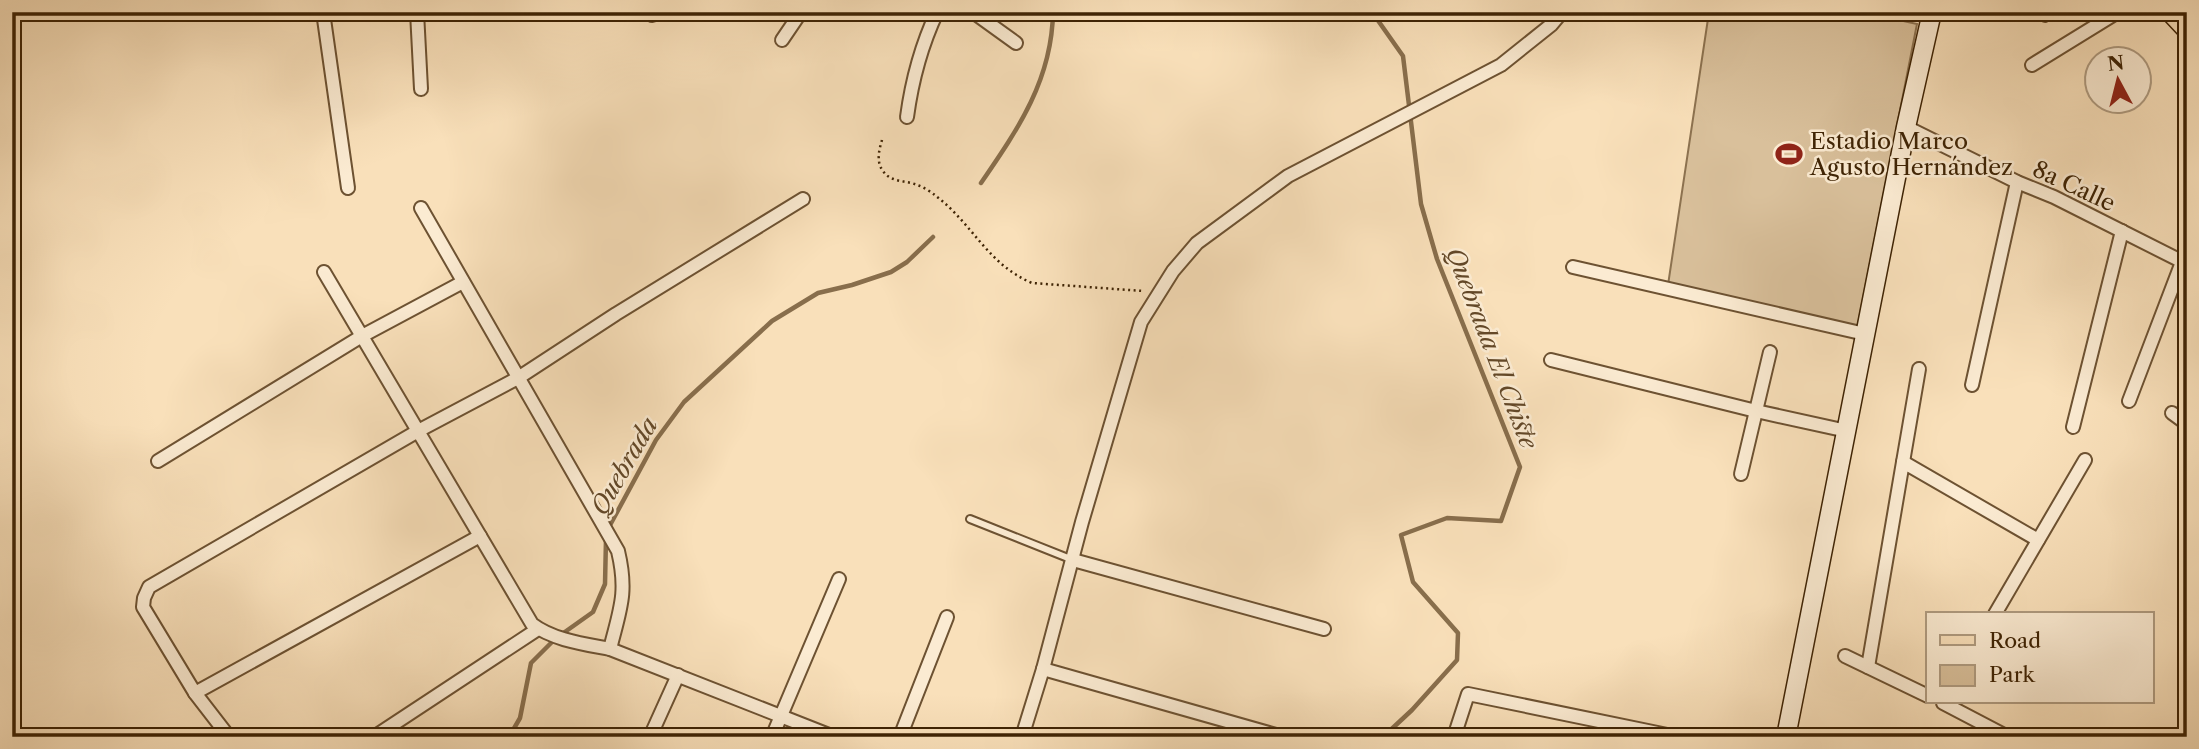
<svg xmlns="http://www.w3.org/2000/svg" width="2199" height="749" font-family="'Libre Caslon Text',serif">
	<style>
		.green { fill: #d9c09b; stroke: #8c7250; stroke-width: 2 }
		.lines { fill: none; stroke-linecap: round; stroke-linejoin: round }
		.stream { stroke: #886e4c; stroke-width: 4.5 }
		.lane-casing { stroke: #6d5232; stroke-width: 10 }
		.street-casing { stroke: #6d5232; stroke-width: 16 }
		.secondary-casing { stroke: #3e2304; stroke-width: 21 }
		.primary-casing { stroke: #3e2304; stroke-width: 24 }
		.path { stroke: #3e2304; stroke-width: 2.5; stroke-dasharray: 2 3.5; stroke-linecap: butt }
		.lane { stroke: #fbebd2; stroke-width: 6 }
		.street { stroke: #fbebd2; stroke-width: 12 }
		.secondary { stroke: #fbebd2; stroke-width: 18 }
		.primary { stroke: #f9e0ba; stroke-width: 21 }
		.labels { text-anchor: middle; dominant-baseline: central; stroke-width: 5; stroke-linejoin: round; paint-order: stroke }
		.poi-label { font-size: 23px; fill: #3e2304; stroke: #fbebd2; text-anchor: start }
		.street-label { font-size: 23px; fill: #3e2304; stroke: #fbebd2 }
		.water-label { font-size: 24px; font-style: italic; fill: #634828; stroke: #fbebd2 }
	</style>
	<rect width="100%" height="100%" fill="#f9e0ba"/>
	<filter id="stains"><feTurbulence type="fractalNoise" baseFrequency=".00286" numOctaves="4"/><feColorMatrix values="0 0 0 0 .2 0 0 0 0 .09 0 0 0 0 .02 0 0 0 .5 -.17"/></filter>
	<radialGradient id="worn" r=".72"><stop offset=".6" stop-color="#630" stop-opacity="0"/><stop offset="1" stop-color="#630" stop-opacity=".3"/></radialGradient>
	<path class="green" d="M 1709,12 L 1862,12 L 1917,24 L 1857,329 L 1668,285 Z"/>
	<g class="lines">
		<g class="stream">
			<path d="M 1372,12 L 1403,56 L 1421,204 L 1437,259 L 1520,467 L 1501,521 L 1447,518 L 1401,535 L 1413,582 L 1458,633 L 1457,660 L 1412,710 L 1383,737"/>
			<path d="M 981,183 C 1018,129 1052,80 1053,12"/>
			<path d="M 609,527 L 656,440 L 684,402 L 772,321 L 818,293 L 852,285 L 891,272 L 907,262 L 933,237"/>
			<path d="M 562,634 L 593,612 L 605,584 L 606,539"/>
			<path d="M 509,737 L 520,718 L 531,663 L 555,639"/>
		</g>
		<g class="lane-casing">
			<g id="lane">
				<path d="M 2032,12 L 2045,18 L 2057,12"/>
				<path d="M 970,519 L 1073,560"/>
			</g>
		</g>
		<g class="street-casing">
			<g id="street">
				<path d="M 323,12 L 348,188"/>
				<path d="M 417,12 L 421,89"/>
				<path d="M 973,12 L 1016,43"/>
				<path d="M 652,15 L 654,12"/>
				<path d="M 782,40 L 801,12"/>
				<path d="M 2032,65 L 2118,12"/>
				<path d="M 907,117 C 912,80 921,46 937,12"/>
				<path d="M 1906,127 L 2017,182 L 2054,197 L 2187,264"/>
				<path d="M 421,208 L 618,551 C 628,593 620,609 610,649"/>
				<path d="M 1573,267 L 1865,334"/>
				<path d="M 324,272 L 532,624 C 553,640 584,644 610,649 L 834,737"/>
				<path d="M 1551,360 L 1756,411 L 1847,431"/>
				<path d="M 1972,385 L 2017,182"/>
				<path d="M 2129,401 L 2187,249"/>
				<path d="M 2172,413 L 2187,424"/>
				<path d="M 2073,427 L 2122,231"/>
				<path d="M 158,461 L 362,336 L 463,282"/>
				<path d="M 1903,462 L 1919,369"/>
				<path d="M 1741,474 L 1770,352"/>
				<path d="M 1073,560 L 1324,629"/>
				<path d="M 1995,614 L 2085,460"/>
				<path d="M 1845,656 L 1928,696"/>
				<path d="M 1868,667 L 1903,462 L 2038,540"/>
				<path d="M 1043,669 L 1283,737"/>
				<path d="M 195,693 L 480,536"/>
				<path d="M 1943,703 L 2008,737"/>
				<path d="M 229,737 L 195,693 L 143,607 L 144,598 L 149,587 L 418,431 L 518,378 L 616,314 L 803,199"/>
				<path d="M 374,737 L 538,629"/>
				<path d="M 650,737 L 678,675"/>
				<path d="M 772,737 L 839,579"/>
				<path d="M 900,737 L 947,617"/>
				<path d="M 1022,737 L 1043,669 L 1082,522 L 1141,322 L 1173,271 L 1197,243 L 1288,176 L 1501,65 L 1551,25 L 1562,12"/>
				<path d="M 1454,737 L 1468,694 L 1677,737"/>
			</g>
		</g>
		<g class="secondary-casing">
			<path id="secondary" d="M 1786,737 L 1906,127 L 1932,12"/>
		</g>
		<g class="primary-casing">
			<path id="primary" d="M 2172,12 L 2187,28"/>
		</g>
		<path class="path" d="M 882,140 C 879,150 876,162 883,171 C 891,183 906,180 917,185 C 924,187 931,192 936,196 C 973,224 987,264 1032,283 L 1143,291"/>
		<use href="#lane" class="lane"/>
		<use href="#street" class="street"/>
		<use href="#secondary" class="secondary"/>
		<use href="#primary" class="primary"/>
	</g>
	<defs>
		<g id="stadium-bare" transform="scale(2.1)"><path d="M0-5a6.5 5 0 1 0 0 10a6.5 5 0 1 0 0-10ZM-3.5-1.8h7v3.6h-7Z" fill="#8f2418" stroke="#fbebd2" stroke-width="2.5" paint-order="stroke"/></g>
	</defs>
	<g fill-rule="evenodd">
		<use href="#stadium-bare" x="1789" y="154"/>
	</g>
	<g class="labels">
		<g class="poi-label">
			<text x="1810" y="141">Estadio Marco<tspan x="1810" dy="26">Agusto Hernández</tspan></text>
		</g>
		<g class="street-label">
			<text transform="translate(2074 186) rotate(25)">8a Calle</text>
		</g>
		<g class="water-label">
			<text transform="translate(1492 348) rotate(69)">Quebrada El Chiste</text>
			<text transform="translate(624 466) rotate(-60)">Quebrada</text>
		</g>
	</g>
	<rect width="2199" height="749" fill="none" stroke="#f9e0ba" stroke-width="42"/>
	<rect x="14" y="14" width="2171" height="721" fill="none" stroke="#3e2304" stroke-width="3.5"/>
	<rect x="21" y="21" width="2157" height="707" fill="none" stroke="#3e2304" stroke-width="2"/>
	<rect x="1926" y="612" width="228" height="91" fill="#fbebd2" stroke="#af9b80" stroke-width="2"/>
	<rect x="1940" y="635" width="35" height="10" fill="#f9e0ba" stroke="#af9b80" stroke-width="2"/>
	<text x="1989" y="648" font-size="21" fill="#3e2304">Road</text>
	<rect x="1940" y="665" width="35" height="21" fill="#d9c09b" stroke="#af9b80" stroke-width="2"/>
	<text x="1989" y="682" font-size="21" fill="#3e2304">Park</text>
	<g transform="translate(2118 80) rotate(353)"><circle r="33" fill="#fbebd2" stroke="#af9b80" stroke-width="2"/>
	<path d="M0-5L12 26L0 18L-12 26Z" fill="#8f2418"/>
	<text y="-10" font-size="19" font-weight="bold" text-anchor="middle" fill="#3e2304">N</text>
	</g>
	<rect width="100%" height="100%" filter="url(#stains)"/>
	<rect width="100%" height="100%" fill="url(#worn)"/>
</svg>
